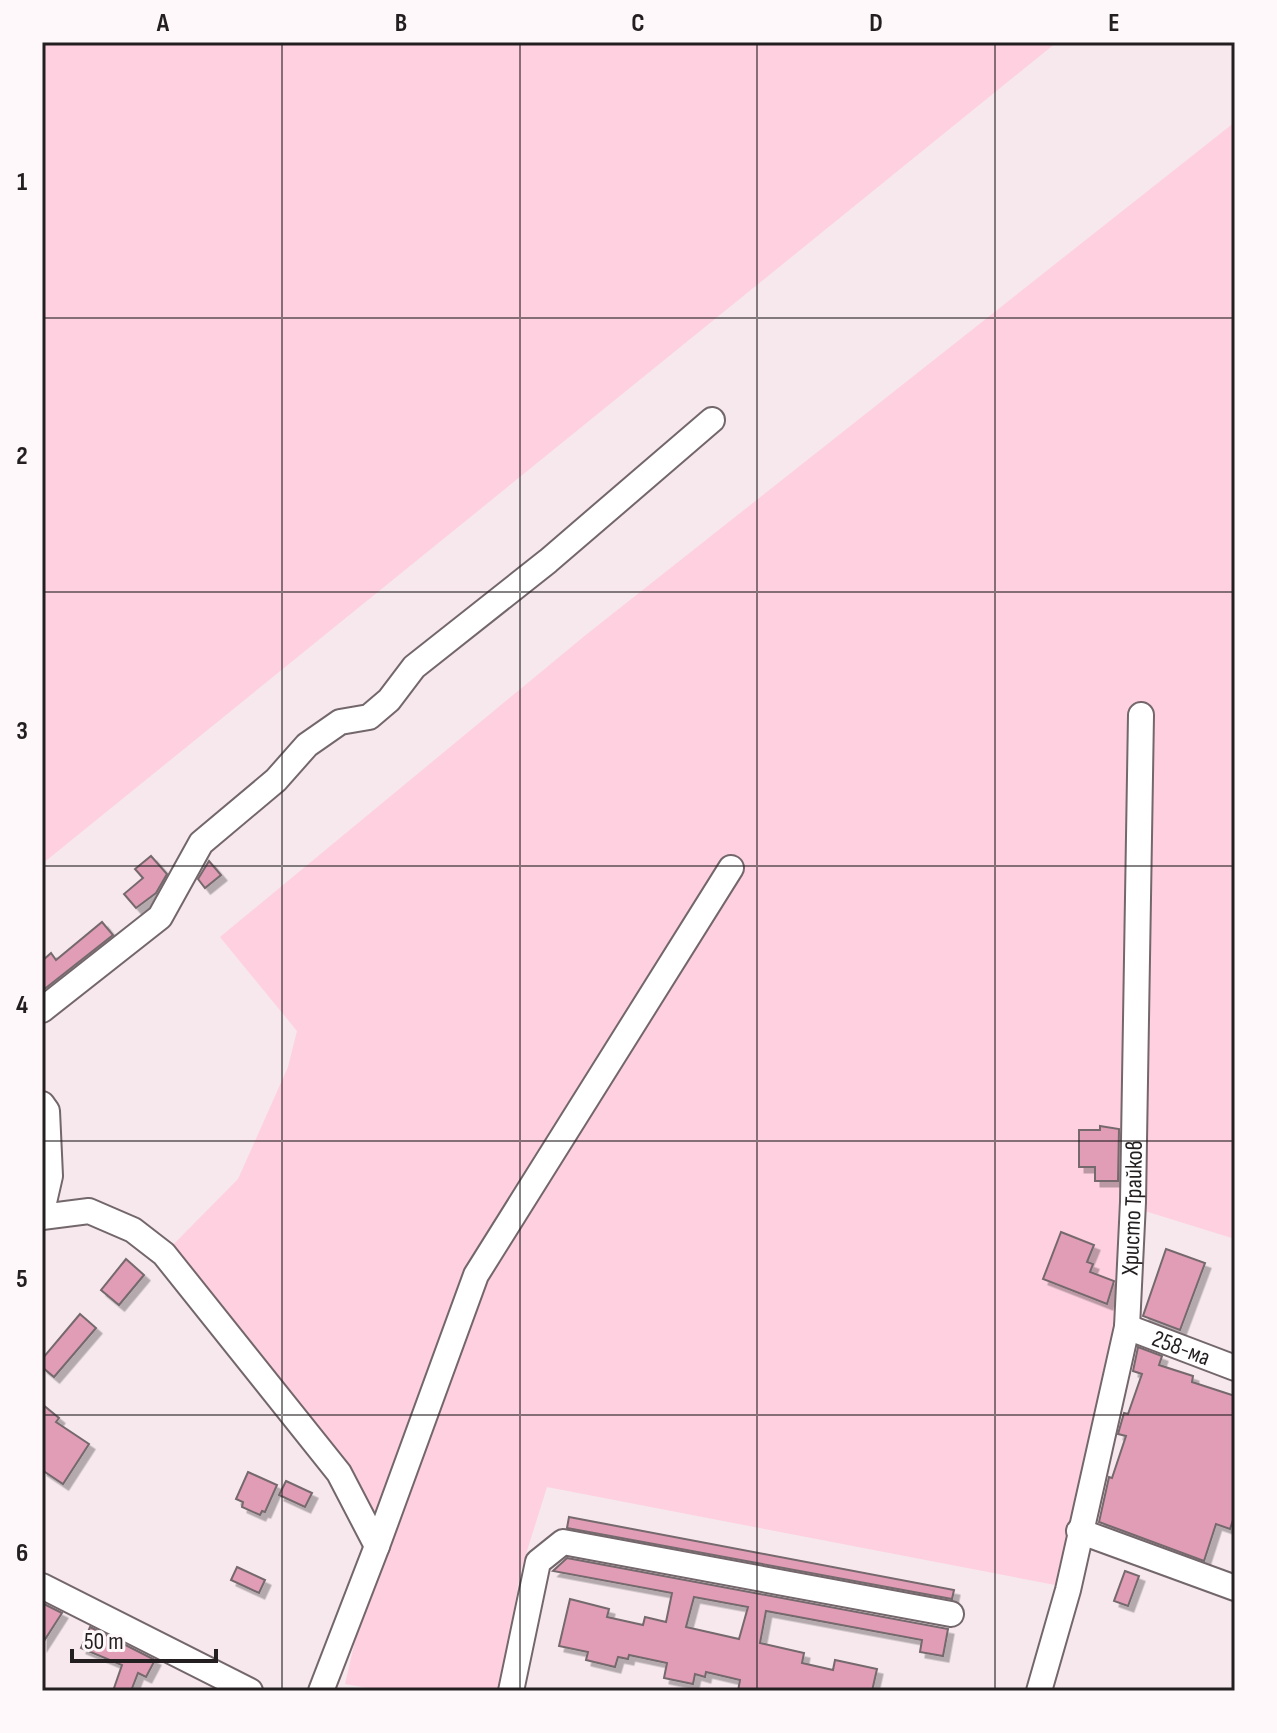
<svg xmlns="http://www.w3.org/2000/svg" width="1277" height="1733" font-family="'Sofia Sans Condensed',sans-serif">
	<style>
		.green { fill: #fed0e0 }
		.building { fill: #e09db5; stroke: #75696d; stroke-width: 2; fill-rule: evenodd; filter: url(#shadow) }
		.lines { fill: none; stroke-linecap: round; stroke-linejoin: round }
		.minor-casing { stroke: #73676b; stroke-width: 28 }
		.minor { stroke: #fff; stroke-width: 24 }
		.grid { fill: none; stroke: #231e20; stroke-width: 2; stroke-opacity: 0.55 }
		.labels { text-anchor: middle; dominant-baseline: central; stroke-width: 6; stroke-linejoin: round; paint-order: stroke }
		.street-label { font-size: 24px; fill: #231e20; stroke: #fef8fa }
		.neatline { fill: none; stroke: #231e20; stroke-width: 3 }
		.grid-label { font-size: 26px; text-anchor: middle; font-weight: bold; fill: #231e20 }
	</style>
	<defs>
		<filter id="shadow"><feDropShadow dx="5.5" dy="5.5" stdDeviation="0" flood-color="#0004"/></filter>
	</defs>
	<rect width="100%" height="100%" fill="#f6e8ed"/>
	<g class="green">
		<path d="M 42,42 L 1057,42 L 42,864 Z"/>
		<path d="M 1235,122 L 1235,1239 L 1119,1203 L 1115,1329 L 1055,1585 L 547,1487 L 521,1570 L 499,1691 L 384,1691 L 345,1684 L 377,1546 L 339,1473 L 164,1254 L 238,1179 L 288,1067 L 297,1031 L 220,937 L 587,634 Z"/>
	</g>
	<g class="building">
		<path d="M 151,856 L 167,874 L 156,893 L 136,908 L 124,894 L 143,878 L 135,869 Z"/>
		<path d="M 209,861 L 221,875 L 205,888 L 198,879 Z"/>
		<path d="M 102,922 L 113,935 L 42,991 L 42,961 L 51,953 L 56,960 Z"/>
		<path d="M 1100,1126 L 1119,1129 L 1118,1181 L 1095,1181 L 1095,1167 L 1079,1167 L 1079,1130 L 1100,1130 Z"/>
		<path d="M 1061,1232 L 1094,1245 L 1087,1262 L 1093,1264 L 1090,1272 L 1114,1281 L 1107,1304 L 1043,1279 Z"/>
		<path d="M 1166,1249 L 1205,1263 L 1180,1330 L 1143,1316 Z"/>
		<path d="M 126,1259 L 144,1275 L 119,1305 L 101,1290 Z"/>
		<path d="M 80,1314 L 96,1328 L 54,1377 L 42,1367 L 42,1359 Z"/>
		<path d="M 1138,1347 L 1162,1356 L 1159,1365 L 1193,1376 L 1192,1382 L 1235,1396 L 1235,1514 L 1230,1529 L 1216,1524 L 1204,1561 L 1099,1522 L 1109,1477 L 1112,1478 L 1126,1436 L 1118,1434 L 1124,1413 L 1128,1414 L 1142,1374 L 1133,1371 Z"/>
		<path d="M 42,1404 L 59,1418 L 56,1422 L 89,1444 L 63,1484 L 42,1470 Z"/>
		<path d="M 248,1472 L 277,1485 L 265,1512 L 262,1511 L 260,1515 L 242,1507 L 243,1502 L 236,1499 Z"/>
		<path d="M 286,1481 L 312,1493 L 305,1507 L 279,1495 Z"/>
		<path d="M 569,1517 L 954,1590 L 952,1599 L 567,1528 Z"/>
		<path d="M 567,1558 L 948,1629 L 943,1656 L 920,1652 L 922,1640 L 766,1611 L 760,1643 L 804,1653 L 802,1663 L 833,1670 L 835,1660 L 877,1669 L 872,1691 L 738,1691 L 740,1680 L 706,1672 L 705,1677 L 695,1674 L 693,1684 L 664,1678 L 667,1663 L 629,1655 L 628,1659 L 618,1657 L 615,1667 L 586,1660 L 588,1652 L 559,1646 L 570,1599 L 609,1609 L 607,1617 L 643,1625 L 645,1617 L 666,1622 L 672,1593 L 553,1571 ZM 694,1597 L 748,1607 L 739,1639 L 686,1627 Z"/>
		<path d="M 237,1567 L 265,1580 L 259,1593 L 231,1580 Z"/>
		<path d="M 1125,1571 L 1139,1576 L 1128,1606 L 1114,1601 Z"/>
		<path d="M 42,1603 L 62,1613 L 42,1644 Z"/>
		<path d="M 90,1627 L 155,1660 L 146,1677 L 138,1673 L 131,1691 L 113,1691 L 122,1665 L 81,1648 Z"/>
	</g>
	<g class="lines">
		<g class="minor-casing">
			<g id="minor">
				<path d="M 42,1010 L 160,917 L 201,843 L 276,780 L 307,745 L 340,722 L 369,717 L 389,700 L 414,667 L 548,561 L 712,420"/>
				<path d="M 42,1104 L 47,1111 L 50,1176 L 42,1211"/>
				<path d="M 42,1217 L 89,1211 L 133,1230 L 164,1254 L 339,1473 L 377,1546"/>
				<path id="s1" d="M 1127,1327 L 1235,1368"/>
				<path d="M 1079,1531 L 1235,1588"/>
				<path d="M 42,1586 L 250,1691"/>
				<path d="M 321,1691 L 377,1546 L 476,1275 L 731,868"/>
				<path d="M 511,1691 L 538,1562 L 563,1542 L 951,1614"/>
				<path id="s2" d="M 1039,1691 L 1068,1590 L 1127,1327 L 1133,1202 L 1141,715"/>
			</g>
		</g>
		<use href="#minor" class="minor"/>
	</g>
	<path class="grid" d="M 282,42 L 282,1691M 520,42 L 520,1691M 757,42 L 757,1691M 995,42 L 995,1691M 42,318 L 1235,318M 42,592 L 1235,592M 42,866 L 1235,866M 42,1141 L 1235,1141M 42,1415 L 1235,1415"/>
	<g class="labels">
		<g class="street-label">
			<text stroke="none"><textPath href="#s2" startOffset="494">Христо Трайков</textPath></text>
			<text stroke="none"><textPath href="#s1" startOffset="58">258-ма</textPath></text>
		</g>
	</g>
	<rect width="1277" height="1733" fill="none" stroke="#fef8fa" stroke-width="88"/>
	<path d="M72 1649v12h144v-12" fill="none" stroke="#231e20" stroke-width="4"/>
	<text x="84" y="1649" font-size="24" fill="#231e20" stroke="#fef8fa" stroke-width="6" paint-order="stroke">50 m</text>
	<rect x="44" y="44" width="1189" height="1645" class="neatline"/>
	<g class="grid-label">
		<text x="163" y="31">A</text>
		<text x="401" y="31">B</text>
		<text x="638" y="31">C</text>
		<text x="876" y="31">D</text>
		<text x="1114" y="31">E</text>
		<text x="22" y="190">1</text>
		<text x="22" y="464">2</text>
		<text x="22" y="739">3</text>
		<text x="22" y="1013">4</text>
		<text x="22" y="1287">5</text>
		<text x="22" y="1561">6</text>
	</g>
</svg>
